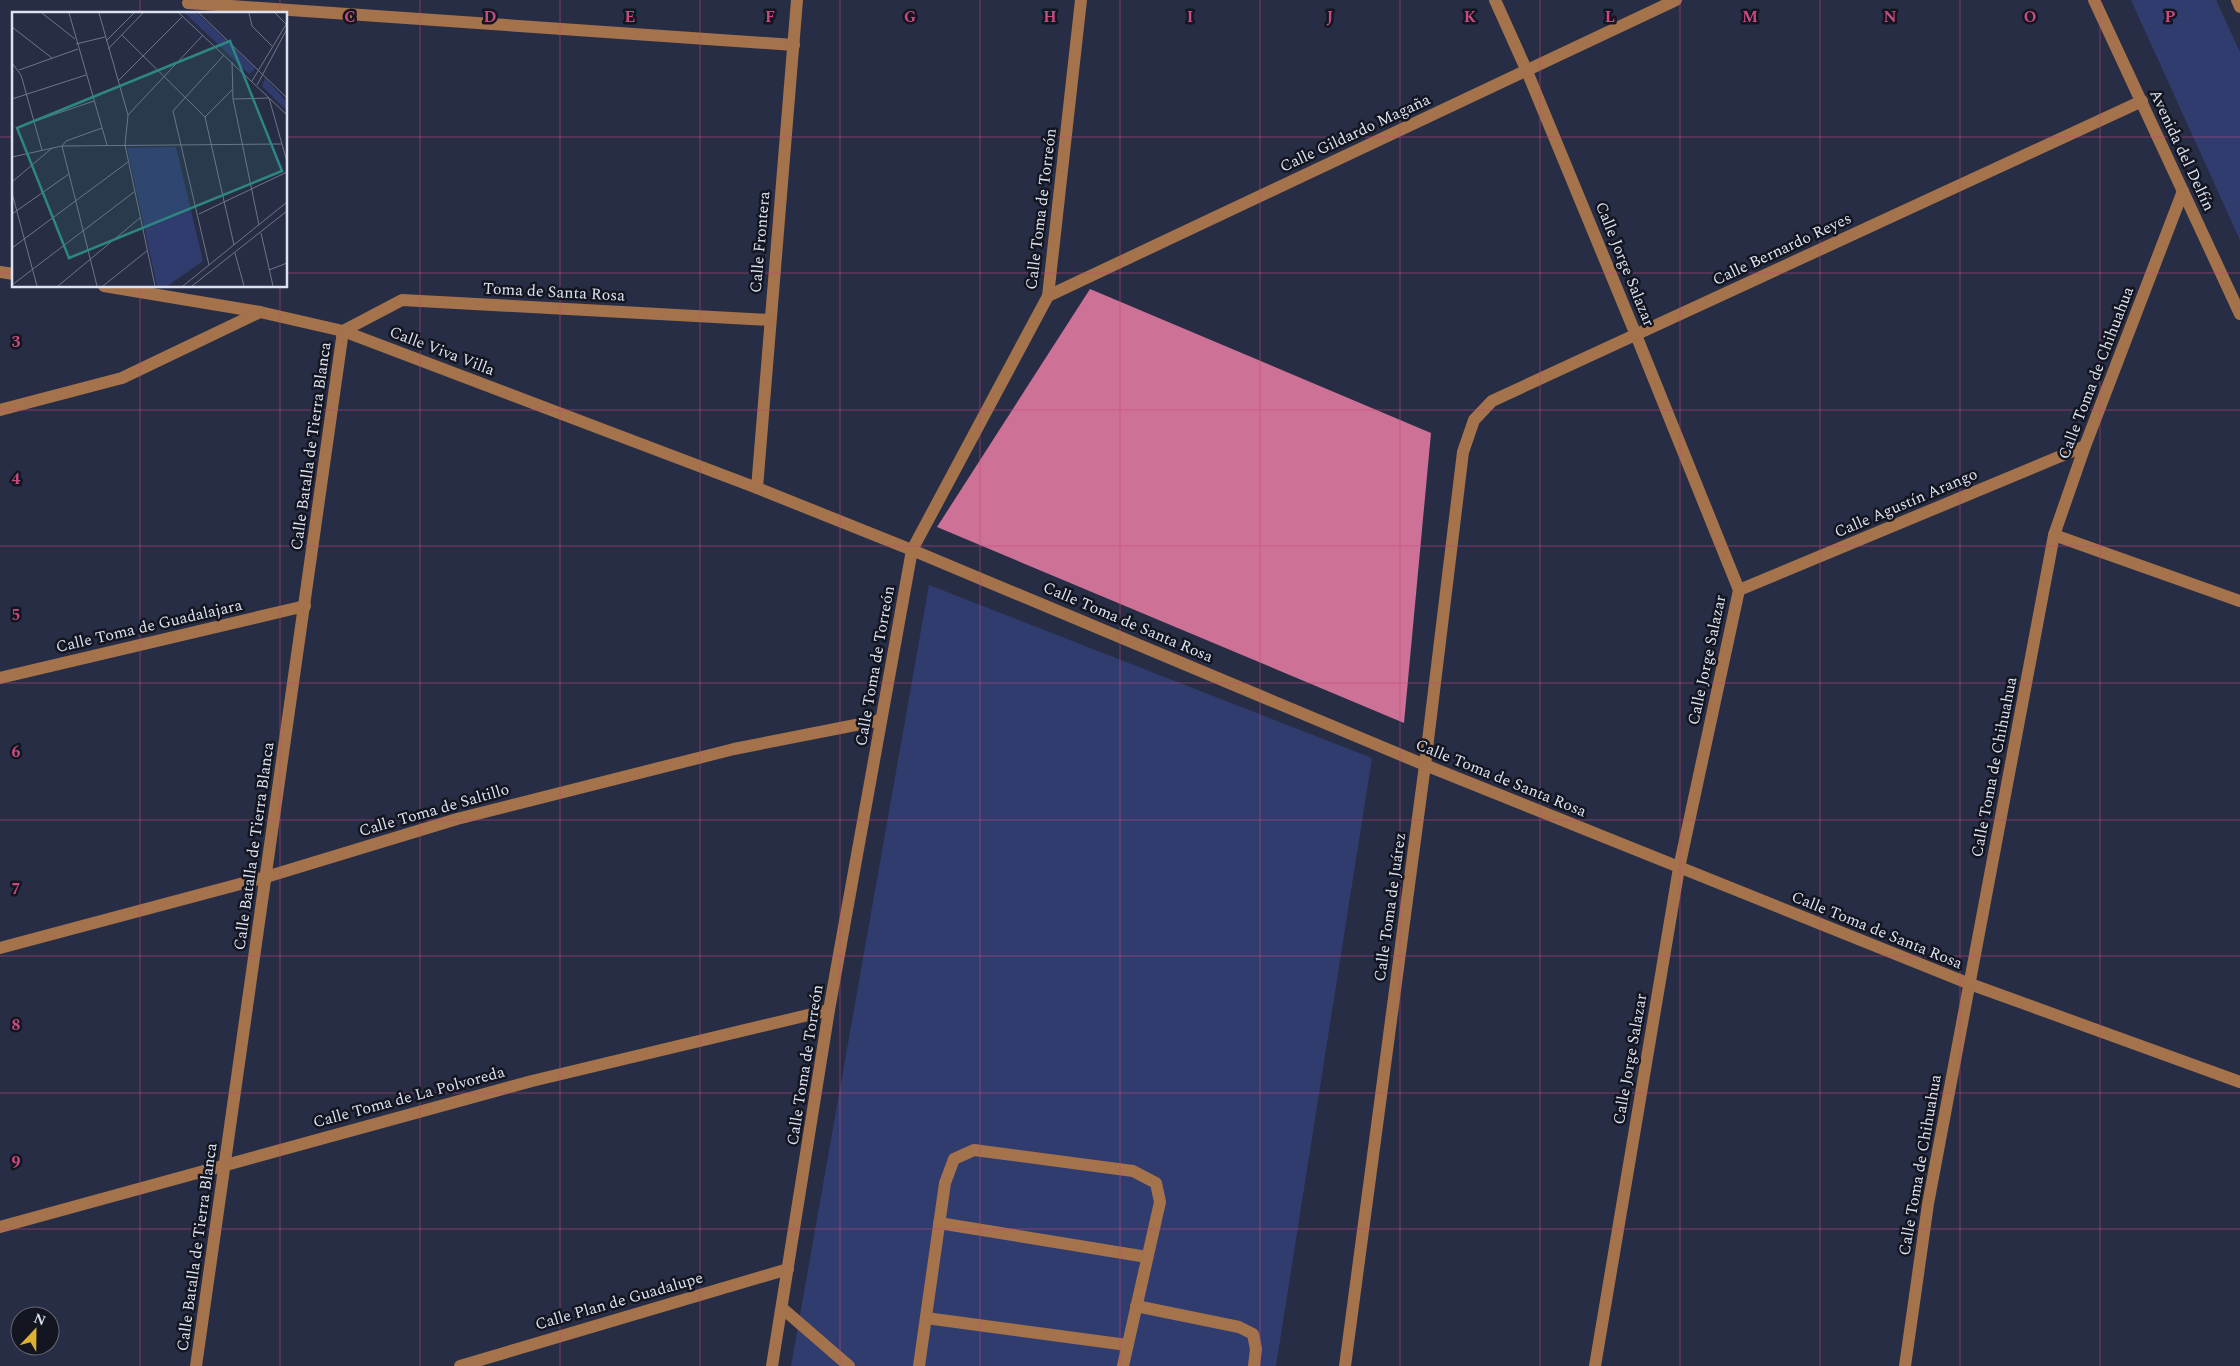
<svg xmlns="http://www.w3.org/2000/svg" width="2240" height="1366" font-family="Spectral,serif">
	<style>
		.green { fill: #303c6e }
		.building { fill: #ce7196 }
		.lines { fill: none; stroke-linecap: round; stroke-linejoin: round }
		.minor { stroke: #a4724b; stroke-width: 12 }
		.grid { fill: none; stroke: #c94a80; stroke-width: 1; stroke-opacity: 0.55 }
		.labels { text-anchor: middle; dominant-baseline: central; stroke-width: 5; stroke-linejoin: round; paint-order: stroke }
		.street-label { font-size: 16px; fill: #dde2f1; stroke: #131621 }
		.inset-road { fill: none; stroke: #707589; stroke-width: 1 }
		.view { fill: #2e8682; fill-opacity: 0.15; stroke: #2e8682; stroke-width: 2.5 }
		.inset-edge { fill: none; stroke: #dde2f1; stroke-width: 2.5 }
		.grid-label { font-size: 16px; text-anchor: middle; font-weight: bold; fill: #c94a80; stroke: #131621; stroke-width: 5; stroke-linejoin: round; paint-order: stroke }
	</style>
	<rect width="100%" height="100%" fill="#272d44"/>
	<g class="green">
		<path d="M 2131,0 L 2216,0 L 2240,52 L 2240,240 Z"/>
		<path d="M 929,585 L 1372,758 L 1276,1366 L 791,1366 Z"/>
	</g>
	<path class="building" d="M 1090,289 L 1431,433 L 1404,723 L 937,527 Z"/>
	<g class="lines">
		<g class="minor">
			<path d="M 1495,0 L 1526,69 L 1636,335 L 1739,590 L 1679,868 L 1595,1366"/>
			<path d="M 2094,0 L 2240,314"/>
			<path d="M 2237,0 L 2240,7"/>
			<path d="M 188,3 L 794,45"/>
			<path d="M 0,272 L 14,274"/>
			<path d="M 104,286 L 260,312 L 343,331 L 757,488 L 912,550 L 1425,765 L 1970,984 L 2240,1082"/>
			<path d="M 1048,296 L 1676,0"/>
			<path d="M 0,410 L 122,378 L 260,312"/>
			<path d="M 757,488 L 797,0"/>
			<path d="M 2054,535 L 2240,601"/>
			<path d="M 1739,590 L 2085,446"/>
			<path d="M 0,678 L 305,606"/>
			<path d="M 0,948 L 266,877 L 457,819 L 734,749 L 881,720"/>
			<path d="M 939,1223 L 1147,1257"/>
			<path d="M 0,1227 L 532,1081 L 829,1010"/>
			<path d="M 1136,1306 L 1239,1327 L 1253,1334 L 1256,1349 L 1254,1366"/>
			<path d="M 782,1308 L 849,1366"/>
			<path d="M 926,1318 L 1127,1345"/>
			<path d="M 196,1366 L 343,331 L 402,300 L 770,320"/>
			<path d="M 460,1366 L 788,1269"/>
			<path d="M 772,1366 L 829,1010 L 912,550 L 1048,296 L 1081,0"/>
			<path d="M 919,1366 L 945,1183 L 954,1159 L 974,1150 L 1133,1171 L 1156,1183 L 1160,1202 L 1123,1366"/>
			<path d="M 1345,1366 L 1425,765 L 1463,452 L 1474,420 L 1492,401 L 2142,101"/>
			<path d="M 1905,1366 L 1928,1204 L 2054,535 L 2085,446 L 2183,191"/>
		</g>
	</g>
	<path class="grid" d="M 140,0 L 140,14M 280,0 L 280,14M 420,0 L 420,1366M 560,0 L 560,1366M 700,0 L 700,1366M 840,0 L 840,1366M 980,0 L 980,1366M 1120,0 L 1120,1366M 1260,0 L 1260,1366M 1400,0 L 1400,1366M 1540,0 L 1540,1366M 1680,0 L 1680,1366M 1820,0 L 1820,1366M 1960,0 L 1960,1366M 2100,0 L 2100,1366M 0,137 L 14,137M 286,137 L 2240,137M 0,273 L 14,273M 286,273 L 2240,273M 140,286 L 140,1366M 280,286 L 280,1366M 0,410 L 2240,410M 0,546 L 2240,546M 0,683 L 2240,683M 0,820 L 2240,820M 0,956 L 2240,956M 0,1093 L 2240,1093M 0,1229 L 2240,1229"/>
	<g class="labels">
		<g class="street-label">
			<text transform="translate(1355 133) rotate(-25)">Calle Gildardo Magaña</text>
			<text transform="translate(2182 150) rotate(65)">Avenida del Delfín</text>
			<text transform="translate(1041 209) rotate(-83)">Calle Toma de Torreón</text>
			<text transform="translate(760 242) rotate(-85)">Calle Frontera</text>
			<text transform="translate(1782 249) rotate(-25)">Calle Bernardo Reyes</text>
			<text transform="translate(1625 264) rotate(68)">Calle Jorge Salazar</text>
			<text transform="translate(554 292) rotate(3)">Toma de Santa Rosa</text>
			<text transform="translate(442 351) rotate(21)">Calle Viva Villa</text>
			<text transform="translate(2096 373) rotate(-69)">Calle Toma de Chihuahua</text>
			<text transform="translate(311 446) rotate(-82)">Calle Batalla de Tierra Blanca</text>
			<text transform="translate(1906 503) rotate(-23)">Calle Agustín Arango</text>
			<text transform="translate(1128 622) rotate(23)">Calle Toma de Santa Rosa</text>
			<text transform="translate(149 626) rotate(-13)">Calle Toma de Guadalajara</text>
			<text transform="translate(1707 660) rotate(-78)">Calle Jorge Salazar</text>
			<text transform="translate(875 666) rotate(-80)">Calle Toma de Torreón</text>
			<text transform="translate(1994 767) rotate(-79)">Calle Toma de Chihuahua</text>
			<text transform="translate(1501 778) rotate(22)">Calle Toma de Santa Rosa</text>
			<text transform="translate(434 810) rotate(-16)">Calle Toma de Saltillo</text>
			<text transform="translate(254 846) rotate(-82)">Calle Batalla de Tierra Blanca</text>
			<text transform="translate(1390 907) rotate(-82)">Calle Toma de Juárez</text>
			<text transform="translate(1877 930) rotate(22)">Calle Toma de Santa Rosa</text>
			<text transform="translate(1630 1059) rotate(-80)">Calle Jorge Salazar</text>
			<text transform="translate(805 1065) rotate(-81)">Calle Toma de Torreón</text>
			<text transform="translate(409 1097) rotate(-15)">Calle Toma de La Polvoreda</text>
			<text transform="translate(1920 1165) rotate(-80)">Calle Toma de Chihuahua</text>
			<text transform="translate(197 1247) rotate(-82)">Calle Batalla de Tierra Blanca</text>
			<text transform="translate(619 1301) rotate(-16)">Calle Plan de Guadalupe</text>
		</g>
	</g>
	<g transform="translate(12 12)">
		<rect width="275" height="275" fill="#272d44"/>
		<path d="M 173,1 L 185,1 L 243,56 L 241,59 L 237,62 ZM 253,66 L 275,90 L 275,99 L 250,74 ZM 164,135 L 191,249 L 155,274 L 145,274 L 115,136 Z" fill="#303c6e"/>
		<path class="inset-road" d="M 30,1 L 63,27M 57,1 L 95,133M 87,1 L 116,103 L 113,133 L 143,274M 167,1 L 275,103M 187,1 L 275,86M 237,1 L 240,14 L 260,34M 263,1 L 275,13M 0,15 L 40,46M 110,23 L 193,105 L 222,233M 94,29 L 122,1M 64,32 L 93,25M 96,37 L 131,1M 220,50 L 221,87 L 247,213M 0,51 L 9,63 L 30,138M 7,58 L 66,37M 106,69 L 171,4M 240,69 L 275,11M 245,73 L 275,17M 0,87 L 74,63M 221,87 L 257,86 L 275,150M 116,103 L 191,23M 193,105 L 220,78M 23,109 L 82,89M 0,145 L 50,134 L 270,132M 0,170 L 40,136M 0,181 L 25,274M 0,202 L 57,162M 187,202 L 275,160M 249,221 L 261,274M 0,236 L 116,150M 223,241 L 232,274M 197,253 L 161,99 L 212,43M 257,258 L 275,251M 0,273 L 122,180M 46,274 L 128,206M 85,274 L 50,134 L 54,129 L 90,116M 91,274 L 136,238M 171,274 L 275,190M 180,274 L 275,199"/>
		<path class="view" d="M 218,29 L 270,159 L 57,246 L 5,116 Z"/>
		<rect width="275" height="275" class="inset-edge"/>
	</g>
	<g class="grid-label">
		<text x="350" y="22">C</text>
		<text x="490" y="22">D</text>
		<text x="630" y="22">E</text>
		<text x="770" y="22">F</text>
		<text x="910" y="22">G</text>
		<text x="1050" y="22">H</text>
		<text x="1190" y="22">I</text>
		<text x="1330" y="22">J</text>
		<text x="1470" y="22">K</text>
		<text x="1610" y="22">L</text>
		<text x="1750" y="22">M</text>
		<text x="1890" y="22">N</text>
		<text x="2030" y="22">O</text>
		<text x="2170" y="22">P</text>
		<text x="16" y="347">3</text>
		<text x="16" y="484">4</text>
		<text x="16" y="620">5</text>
		<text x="16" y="757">6</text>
		<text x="16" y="894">7</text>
		<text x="16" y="1030">8</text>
		<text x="16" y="1167">9</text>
	</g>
	<g transform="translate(35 1331) rotate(22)"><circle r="24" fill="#131621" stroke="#646874"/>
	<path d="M0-4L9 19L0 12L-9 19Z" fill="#deb133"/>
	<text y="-8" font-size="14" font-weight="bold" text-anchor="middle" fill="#dde2f1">N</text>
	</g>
</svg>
